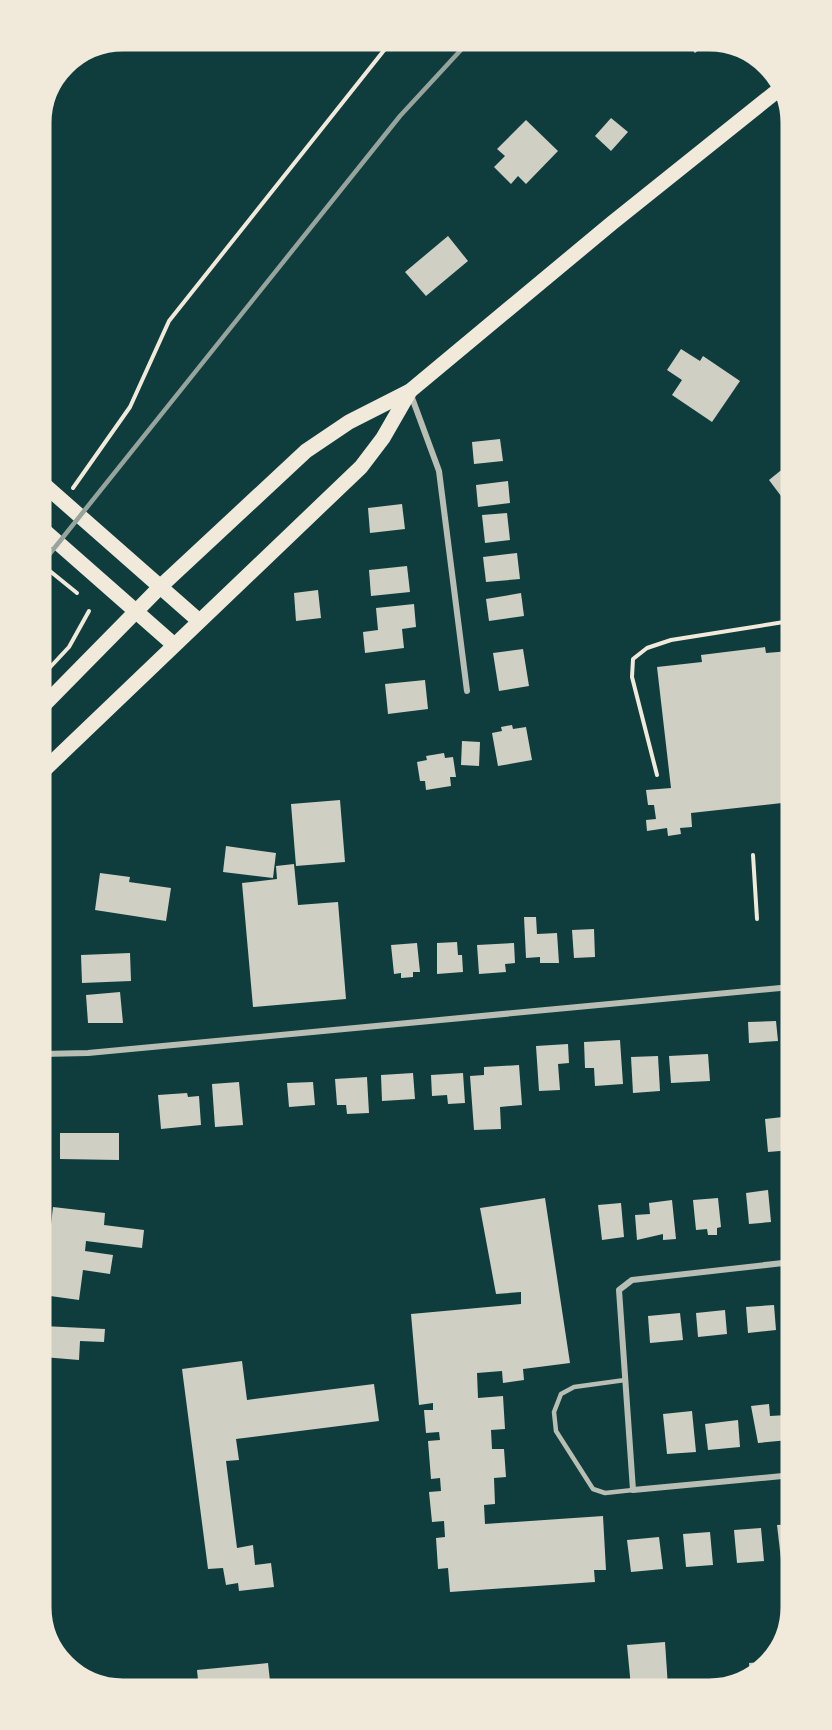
<svg xmlns="http://www.w3.org/2000/svg" width="832" height="1730" font-family="Raleway,sans-serif">
	<style>
		.building { fill: #cfcfc3 }
		.lines { fill: none; stroke-linecap: round; stroke-linejoin: round }
		.path { stroke: #f1e9da; stroke-width: 4 }
		.service { stroke: #b8beb3; stroke-width: 4.5 }
		.minor { stroke: #b8beb3; stroke-width: 6 }
		.primary { stroke: #f1e9da; stroke-width: 15 }
		.rail { stroke: #97a49c; stroke-width: 4.5 }
		.rim { fill: none; stroke: #f1e9da; stroke-width: 3 }
	</style>
	<rect width="100%" height="100%" fill="#0f3d3e"/>
	<g class="building">
		<path d="M 683,39 L 712,39 L 695,53 Z"/>
		<path d="M 611,118 L 628,132 L 611,151 L 595,136 Z"/>
		<path d="M 526,120 L 558,151 L 526,184 L 518,176 L 511,184 L 494,167 L 505,156 L 497,149 Z"/>
		<path d="M 448,236 L 468,261 L 426,296 L 405,272 Z"/>
		<path d="M 681,349 L 700,361 L 703,356 L 740,381 L 712,422 L 672,395 L 682,380 L 667,370 Z"/>
		<path d="M 500,439 L 503,461 L 474,464 L 472,442 Z"/>
		<path d="M 790,463 L 790,502 L 787,504 L 769,480 Z"/>
		<path d="M 508,481 L 510,503 L 478,507 L 476,485 Z"/>
		<path d="M 402,504 L 405,529 L 370,533 L 368,508 Z"/>
		<path d="M 507,513 L 510,540 L 485,543 L 482,515 Z"/>
		<path d="M 517,553 L 520,579 L 486,582 L 483,557 Z"/>
		<path d="M 407,566 L 410,592 L 371,596 L 369,570 Z"/>
		<path d="M 318,590 L 321,618 L 296,621 L 294,593 Z"/>
		<path d="M 521,593 L 524,616 L 489,621 L 486,599 Z"/>
		<path d="M 414,604 L 416,627 L 402,629 L 404,648 L 365,653 L 363,632 L 378,630 L 376,608 Z"/>
		<path d="M 765,647 L 766,653 L 790,651 L 791,802 L 691,813 L 692,827 L 680,828 L 681,834 L 668,836 L 667,828 L 647,831 L 646,820 L 656,819 L 654,805 L 648,805 L 646,790 L 671,788 L 657,667 L 702,662 L 701,655 Z"/>
		<path d="M 523,649 L 529,686 L 499,691 L 493,653 Z"/>
		<path d="M 425,680 L 428,709 L 388,714 L 385,684 Z"/>
		<path d="M 512,725 L 513,729 L 526,727 L 532,760 L 498,766 L 492,733 L 502,731 L 501,727 Z"/>
		<path d="M 462,741 L 480,742 L 479,766 L 461,765 Z"/>
		<path d="M 444,753 L 445,758 L 453,757 L 456,777 L 450,777 L 451,786 L 426,790 L 425,781 L 420,781 L 417,762 L 427,760 L 426,756 Z"/>
		<path d="M 340,800 L 345,862 L 296,866 L 291,804 Z"/>
		<path d="M 226,846 L 276,853 L 273,878 L 223,872 Z"/>
		<path d="M 294,864 L 298,905 L 338,902 L 346,999 L 253,1007 L 242,883 L 277,879 L 276,866 Z"/>
		<path d="M 100,873 L 130,877 L 129,882 L 171,888 L 166,921 L 95,910 Z"/>
		<path d="M 524,917 L 536,917 L 537,934 L 557,933 L 559,963 L 540,963 L 540,957 L 526,958 Z"/>
		<path d="M 594,929 L 595,957 L 574,958 L 572,930 Z"/>
		<path d="M 457,942 L 458,955 L 462,955 L 463,972 L 437,974 L 437,943 Z"/>
		<path d="M 417,943 L 420,972 L 413,972 L 413,977 L 401,978 L 401,973 L 394,974 L 391,945 Z"/>
		<path d="M 514,943 L 515,963 L 505,964 L 506,972 L 479,974 L 477,945 Z"/>
		<path d="M 130,953 L 131,981 L 82,983 L 81,955 Z"/>
		<path d="M 120,992 L 123,1023 L 88,1023 L 86,995 Z"/>
		<path d="M 776,1021 L 778,1041 L 749,1043 L 748,1022 Z"/>
		<path d="M 620,1040 L 623,1084 L 595,1086 L 594,1068 L 585,1068 L 584,1042 Z"/>
		<path d="M 568,1044 L 569,1063 L 558,1064 L 560,1090 L 539,1091 L 536,1046 Z"/>
		<path d="M 708,1054 L 710,1081 L 671,1083 L 669,1056 Z"/>
		<path d="M 658,1056 L 660,1091 L 633,1093 L 631,1057 Z"/>
		<path d="M 519,1065 L 522,1105 L 500,1107 L 501,1129 L 474,1130 L 470,1076 L 484,1075 L 484,1067 Z"/>
		<path d="M 413,1073 L 415,1099 L 382,1101 L 381,1075 Z"/>
		<path d="M 463,1073 L 465,1103 L 448,1104 L 447,1095 L 432,1096 L 431,1075 Z"/>
		<path d="M 367,1077 L 369,1113 L 347,1114 L 346,1105 L 337,1105 L 335,1079 Z"/>
		<path d="M 239,1082 L 243,1125 L 215,1127 L 212,1084 Z"/>
		<path d="M 313,1082 L 315,1105 L 289,1107 L 287,1083 Z"/>
		<path d="M 187,1093 L 188,1097 L 199,1096 L 201,1125 L 161,1129 L 158,1095 Z"/>
		<path d="M 792,1116 L 792,1150 L 768,1152 L 765,1119 Z"/>
		<path d="M 60,1133 L 119,1133 L 119,1160 L 60,1159 Z"/>
		<path d="M 785,1179 L 792,1179 L 792,1199 L 789,1191 L 786,1192 Z"/>
		<path d="M 768,1190 L 771,1222 L 749,1224 L 746,1193 Z"/>
		<path d="M 545,1198 L 570,1363 L 523,1369 L 524,1380 L 503,1383 L 502,1371 L 477,1373 L 478,1398 L 503,1396 L 505,1429 L 491,1430 L 492,1449 L 504,1449 L 506,1477 L 494,1478 L 495,1504 L 484,1505 L 485,1524 L 603,1516 L 606,1570 L 594,1570 L 595,1582 L 450,1592 L 448,1568 L 438,1569 L 436,1538 L 445,1537 L 444,1521 L 432,1522 L 429,1492 L 441,1491 L 440,1478 L 431,1479 L 428,1441 L 440,1440 L 439,1432 L 426,1433 L 424,1410 L 433,1410 L 433,1403 L 419,1405 L 411,1314 L 521,1304 L 521,1292 L 496,1294 L 480,1208 Z"/>
		<path d="M 718,1198 L 721,1227 L 717,1228 L 717,1235 L 708,1235 L 707,1229 L 696,1230 L 693,1200 Z"/>
		<path d="M 672,1200 L 676,1239 L 663,1240 L 663,1234 L 637,1240 L 635,1215 L 650,1214 L 649,1203 Z"/>
		<path d="M 621,1203 L 624,1237 L 602,1240 L 598,1205 Z"/>
		<path d="M 53,1207 L 105,1213 L 104,1225 L 144,1230 L 142,1248 L 86,1241 L 85,1251 L 113,1255 L 110,1274 L 83,1270 L 79,1300 L 43,1295 Z"/>
		<path d="M 774,1305 L 776,1330 L 748,1333 L 746,1307 Z"/>
		<path d="M 725,1310 L 727,1334 L 698,1337 L 696,1313 Z"/>
		<path d="M 680,1313 L 683,1340 L 650,1343 L 648,1316 Z"/>
		<path d="M 43,1326 L 105,1329 L 104,1342 L 80,1341 L 79,1360 L 43,1357 Z"/>
		<path d="M 242,1361 L 247,1400 L 374,1384 L 379,1421 L 236,1439 L 239,1460 L 226,1461 L 237,1548 L 253,1545 L 255,1565 L 271,1563 L 274,1587 L 239,1591 L 238,1583 L 226,1585 L 223,1568 L 208,1569 L 182,1369 Z"/>
		<path d="M 769,1404 L 770,1416 L 787,1415 L 789,1440 L 758,1443 L 751,1406 Z"/>
		<path d="M 692,1411 L 696,1452 L 667,1454 L 663,1414 Z"/>
		<path d="M 738,1420 L 740,1447 L 708,1450 L 705,1424 Z"/>
		<path d="M 793,1524 L 793,1558 L 781,1559 L 777,1525 Z"/>
		<path d="M 761,1528 L 764,1561 L 737,1563 L 734,1530 Z"/>
		<path d="M 710,1532 L 713,1565 L 686,1567 L 683,1534 Z"/>
		<path d="M 659,1537 L 663,1569 L 631,1572 L 627,1540 Z"/>
		<path d="M 665,1642 L 668,1687 L 631,1687 L 627,1645 Z"/>
		<path d="M 772,1661 L 750,1676 L 749,1663 Z"/>
		<path d="M 268,1663 L 271,1690 L 199,1690 L 197,1670 Z"/>
	</g>
	<g class="lines">
		<g class="path">
			<path d="M 73,488 L 130,407 L 169,321 L 393,39"/>
			<path d="M 40,563 L 77,593"/>
			<path d="M 41,677 L 69,647 L 89,611"/>
			<path d="M 657,775 L 632,677 L 633,659 L 647,648 L 671,640 L 790,621"/>
			<path d="M 753,855 L 757,919"/>
		</g>
		<path class="service" d="M 625,1380 L 574,1387 L 561,1394 L 554,1412 L 556,1431 L 593,1489 L 605,1493 L 633,1490"/>
		<g class="minor">
			<path d="M 411,395 L 439,471 L 467,691"/>
			<path d="M 41,885 L 46,838"/>
			<path d="M 42,1054 L 88,1053 L 791,987"/>
			<path d="M 792,1262 L 632,1280 L 619,1290 L 633,1490 L 793,1475"/>
		</g>
		<g class="primary">
			<path d="M 40,481 L 198,620"/>
			<path d="M 40,527 L 173,644"/>
			<path d="M 41,708 L 161,586 L 306,451 L 349,422 L 410,391 L 612,223 L 782,87"/>
			<path d="M 41,773 L 361,467 L 383,438 L 410,391"/>
		</g>
		<path class="rail" d="M 40,566 L 400,116 L 471,39"/>
	</g>
	<path d="M0 0H832V1730H0ZM123 50H709A73 73 0 0 1 782 123V1607A73 73 0 0 1 709 1680H123A73 73 0 0 1 50 1607V123A73 73 0 0 1 123 50Z" fill="#f1e9da" fill-rule="evenodd"/>
	<path class="rim" d="M123 50H709A73 73 0 0 1 782 123V1607A73 73 0 0 1 709 1680H123A73 73 0 0 1 50 1607V123A73 73 0 0 1 123 50Z"/>
</svg>
